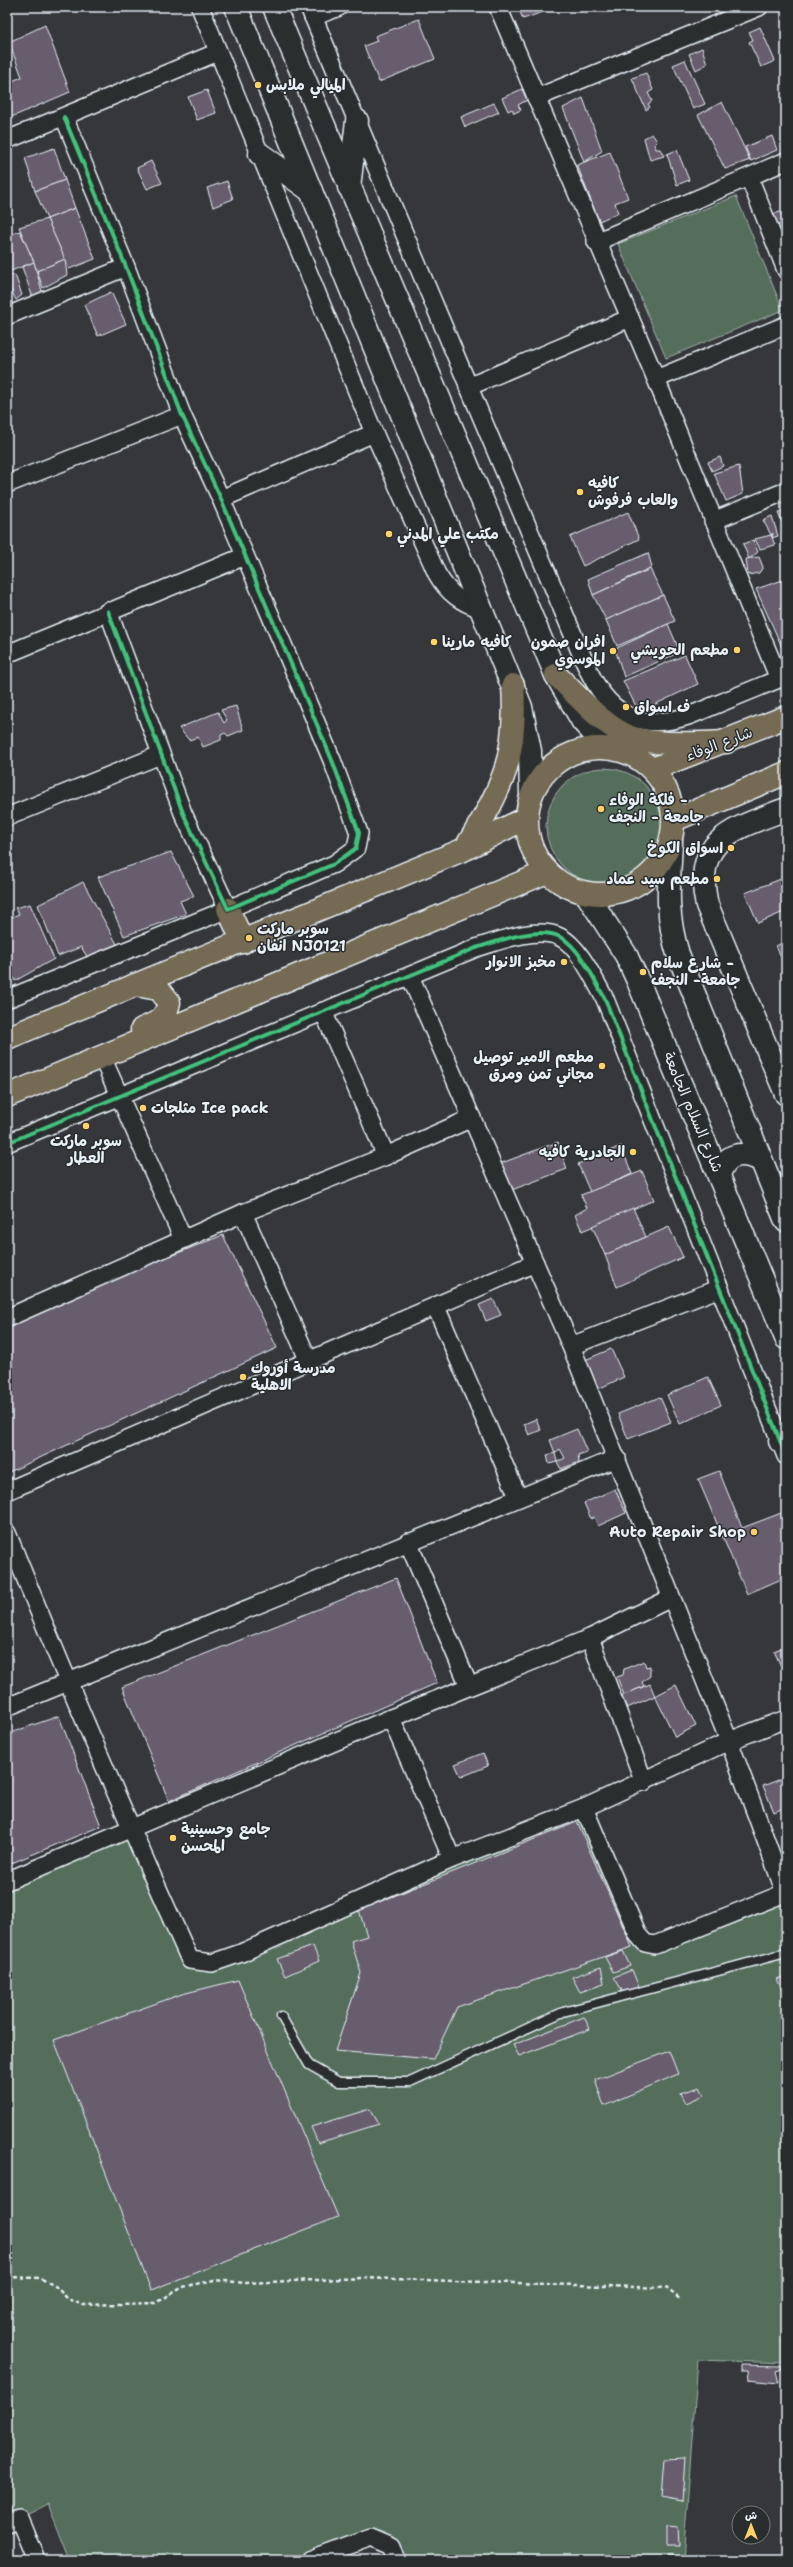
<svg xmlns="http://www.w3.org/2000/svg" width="793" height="2567" font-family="'Shantell Sans','Playpen Sans Arabic',sans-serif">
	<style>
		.green { fill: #556e5c; stroke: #9eb0aa }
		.building { fill: #685d6d; stroke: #e8f1f8 }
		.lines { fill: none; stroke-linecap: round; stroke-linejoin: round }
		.lane-casing { stroke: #e8f1f8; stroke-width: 11 }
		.street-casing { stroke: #e8f1f8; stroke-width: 20 }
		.secondary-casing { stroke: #e8f1f8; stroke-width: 25 }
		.primary-casing { stroke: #e8f1f8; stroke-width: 25 }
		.path { stroke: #e8f1f8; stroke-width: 2.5; stroke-dasharray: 4 3; stroke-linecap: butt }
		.lane { stroke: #2a2d2e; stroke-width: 8 }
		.street { stroke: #2a2d2e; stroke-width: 17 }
		.secondary { stroke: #2a2d2e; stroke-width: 22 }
		.primary { stroke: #746b52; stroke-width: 22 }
		.cycleway-casing { stroke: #2a2d2e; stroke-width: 6 }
		.cycleway { stroke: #40c37c; stroke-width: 4 }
		.poi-dot { fill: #ffd166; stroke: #2a2d2e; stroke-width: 1.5 }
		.labels { text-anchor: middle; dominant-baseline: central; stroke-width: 3; stroke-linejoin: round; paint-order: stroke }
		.poi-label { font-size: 15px; font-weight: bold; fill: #e8f1f8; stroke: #2a2d2e; text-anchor: start }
		.street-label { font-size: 15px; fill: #e8f1f8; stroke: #2a2d2e }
	</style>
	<rect width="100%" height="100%" fill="#36373b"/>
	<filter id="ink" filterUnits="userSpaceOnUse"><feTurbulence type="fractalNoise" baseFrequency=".025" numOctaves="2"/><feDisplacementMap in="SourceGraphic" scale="8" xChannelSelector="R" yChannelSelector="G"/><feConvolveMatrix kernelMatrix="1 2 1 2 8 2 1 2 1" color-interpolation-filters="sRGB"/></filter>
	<g filter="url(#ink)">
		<g class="green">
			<path d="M 736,196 L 783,310 L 666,358 L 618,244 Z"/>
			<circle cx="604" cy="826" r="58"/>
			<path d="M 584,1808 L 645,1943 L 786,1895 L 786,2363 L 698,2360 L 683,2560 L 397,2560 L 371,2537 L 313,2560 L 70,2560 L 48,2504 L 7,2525 L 7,1881 L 131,1830 L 190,1960 L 212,1963 Z"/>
		</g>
		<g class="building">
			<path d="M 518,7 L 551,7 L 551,9 L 523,19 Z"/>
			<path d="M 419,19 L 435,59 L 379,82 L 364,46 L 377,41 L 375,36 Z"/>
			<path d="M 45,25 L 70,92 L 7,119 L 7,83 L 22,77 L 9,42 Z"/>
			<path d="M 760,27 L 775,61 L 761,67 L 749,42 L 753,40 L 749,32 Z"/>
			<path d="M 702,48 L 707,64 L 696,70 L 689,54 Z"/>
			<path d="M 685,60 L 705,104 L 693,109 L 673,65 Z"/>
			<path d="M 646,73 L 653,90 L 648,93 L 652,101 L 648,104 L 650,107 L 646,110 L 632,78 Z"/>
			<path d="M 522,89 L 527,100 L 518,105 L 521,110 L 514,113 L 512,109 L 508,111 L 502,98 Z"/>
			<path d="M 207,90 L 216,113 L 197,120 L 188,97 Z"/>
			<path d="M 583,98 L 602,151 L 584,162 L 563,108 Z"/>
			<path d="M 722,102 L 750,160 L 725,169 L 698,115 Z"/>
			<path d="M 494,103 L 499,112 L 465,127 L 461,117 Z"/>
			<path d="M 652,134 L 657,141 L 654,144 L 656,149 L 660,149 L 664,156 L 650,160 L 644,138 Z"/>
			<path d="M 772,136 L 777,150 L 751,161 L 745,147 Z"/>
			<path d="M 54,148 L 65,180 L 35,191 L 25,158 Z"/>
			<path d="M 677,150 L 689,180 L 677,185 L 667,154 Z"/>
			<path d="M 610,152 L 628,198 L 615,203 L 618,213 L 599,221 L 577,165 Z"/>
			<path d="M 151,161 L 162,183 L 147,189 L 137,168 Z"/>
			<path d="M 65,180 L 75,208 L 47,219 L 35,191 Z"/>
			<path d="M 227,181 L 233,199 L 213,207 L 207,188 Z"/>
			<path d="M 75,208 L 95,259 L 69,269 L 47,219 Z"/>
			<path d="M 780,212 L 784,223 L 775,227 L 770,215 Z"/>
			<path d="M 47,219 L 65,259 L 37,271 L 19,227 Z"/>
			<path d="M 786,226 L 786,239 L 785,239 L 780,228 Z"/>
			<path d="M 20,231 L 34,262 L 11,271 L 7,261 L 7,236 Z"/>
			<path d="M 65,259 L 67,275 L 43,288 L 37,271 Z"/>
			<path d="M 34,262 L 43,295 L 33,298 L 22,267 Z"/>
			<path d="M 15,275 L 22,295 L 16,300 L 7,282 L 7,276 Z"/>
			<path d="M 111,292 L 126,324 L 98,336 L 84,305 Z"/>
			<path d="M 720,457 L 723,466 L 712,471 L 708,462 Z"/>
			<path d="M 739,466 L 743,494 L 726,501 L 714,473 Z"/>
			<path d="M 786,510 L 786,529 L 785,530 L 778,513 Z"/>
			<path d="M 628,512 L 639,539 L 583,566 L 570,537 Z"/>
			<path d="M 772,516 L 778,536 L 772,538 L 773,533 L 771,535 L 763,520 Z"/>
			<path d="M 771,535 L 775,545 L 760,549 L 755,539 Z"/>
			<path d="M 753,540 L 758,552 L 749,559 L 743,544 Z"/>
			<path d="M 648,553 L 652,567 L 593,595 L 588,579 Z"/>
			<path d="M 759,557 L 763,567 L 759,573 L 748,575 L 746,559 Z"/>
			<path d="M 650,569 L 663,595 L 606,620 L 593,595 Z"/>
			<path d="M 786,579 L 786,643 L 781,645 L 756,589 Z"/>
			<path d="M 663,595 L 675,621 L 617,646 L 606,620 Z"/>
			<path d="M 668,624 L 680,652 L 624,677 L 615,649 Z"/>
			<path d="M 786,643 L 786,659 L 785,660 L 781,645 Z"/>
			<path d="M 685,655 L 698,684 L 639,712 L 623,681 Z"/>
			<path d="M 236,706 L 243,730 L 228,736 L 225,733 L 221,735 L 221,740 L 203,747 L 198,737 L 189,740 L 179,728 L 218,712 L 224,723 L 227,720 L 221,710 Z"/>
			<path d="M 171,852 L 194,896 L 180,901 L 186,914 L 124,936 L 98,877 Z"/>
			<path d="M 786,877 L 786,911 L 758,923 L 745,893 Z"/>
			<path d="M 83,882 L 118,946 L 88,958 L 81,947 L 58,956 L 38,905 Z"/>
			<path d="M 30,904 L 54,959 L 15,981 L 7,964 L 7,919 L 19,914 L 15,908 Z"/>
			<path d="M 786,941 L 786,969 L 776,946 Z"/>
			<path d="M 558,1142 L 567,1169 L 509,1191 L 499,1164 Z"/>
			<path d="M 621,1146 L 632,1174 L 590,1192 L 578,1164 Z"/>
			<path d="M 642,1171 L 654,1200 L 582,1231 L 575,1215 L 587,1208 L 581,1195 Z"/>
			<path d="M 633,1208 L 646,1237 L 605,1255 L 592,1226 Z"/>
			<path d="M 669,1227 L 683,1257 L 617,1287 L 605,1255 Z"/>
			<path d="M 223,1235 L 277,1348 L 7,1473 L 7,1321 Z"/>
			<path d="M 493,1299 L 501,1315 L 486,1321 L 479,1305 Z"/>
			<path d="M 611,1349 L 624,1377 L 598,1389 L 585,1360 Z"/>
			<path d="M 708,1377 L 721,1405 L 680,1424 L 667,1395 Z"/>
			<path d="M 660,1397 L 671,1422 L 628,1439 L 618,1414 Z"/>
			<path d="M 536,1419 L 541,1430 L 529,1435 L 524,1424 Z"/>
			<path d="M 577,1429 L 587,1452 L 578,1455 L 579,1462 L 561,1469 L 557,1462 L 565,1458 L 560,1449 L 555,1453 L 550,1440 Z"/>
			<path d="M 555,1453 L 557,1462 L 549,1464 L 547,1455 Z"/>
			<path d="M 719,1471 L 742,1528 L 784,1512 L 786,1516 L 786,1577 L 747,1594 L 698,1479 Z"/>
			<path d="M 615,1489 L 626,1513 L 598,1526 L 594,1517 L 591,1519 L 584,1503 Z"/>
			<path d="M 396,1578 L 437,1683 L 169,1801 L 122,1687 Z"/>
			<path d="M 786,1646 L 786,1677 L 774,1651 Z"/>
			<path d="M 644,1661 L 646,1667 L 650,1666 L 650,1676 L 642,1682 L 644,1686 L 624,1695 L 617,1677 L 623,1675 L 624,1669 Z"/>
			<path d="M 650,1684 L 655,1696 L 627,1708 L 621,1696 Z"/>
			<path d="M 676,1685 L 696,1726 L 675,1737 L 655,1696 Z"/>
			<path d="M 59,1716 L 101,1826 L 7,1865 L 7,1734 Z"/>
			<path d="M 483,1753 L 488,1766 L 461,1777 L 455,1764 Z"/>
			<path d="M 786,1777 L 786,1807 L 774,1812 L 763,1786 Z"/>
			<path d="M 577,1822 L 632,1947 L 457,2007 L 433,2059 L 335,2051 L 361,1973 L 351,1941 L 367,1936 L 359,1910 Z"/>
			<path d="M 313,1946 L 319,1961 L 285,1976 L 277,1959 Z"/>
			<path d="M 623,1951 L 630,1966 L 613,1972 L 605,1957 Z"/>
			<path d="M 601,1967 L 604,1984 L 580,1992 L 572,1977 Z"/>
			<path d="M 632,1970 L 639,1987 L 623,1992 L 614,1977 Z"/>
			<path d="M 786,1976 L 786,1999 L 777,1979 Z"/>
			<path d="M 238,1980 L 338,2217 L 151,2290 L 54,2040 L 182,1994 Z"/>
			<path d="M 584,2017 L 590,2029 L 519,2056 L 513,2045 Z"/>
			<path d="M 669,2051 L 678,2074 L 604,2106 L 595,2080 Z"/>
			<path d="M 700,2087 L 704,2095 L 686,2103 L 681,2093 Z"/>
			<path d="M 370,2109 L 379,2124 L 318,2143 L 311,2127 Z"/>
			<path d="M 740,2365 L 781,2366 L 782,2369 L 776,2371 L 779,2383 L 748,2380 L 747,2371 L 740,2371 Z"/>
			<path d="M 685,2458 L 682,2501 L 661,2497 L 664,2459 Z"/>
			<path d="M 666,2527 L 677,2528 L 678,2545 L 666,2545 Z"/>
			<path d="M 668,2555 L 673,2555 L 673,2560 L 667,2560 Z"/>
		</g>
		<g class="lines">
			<g class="lane-casing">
				<path id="lane" d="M 281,2016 L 309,2065 L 339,2082 L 410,2082 L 563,2012 L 786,1953"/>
			</g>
			<g class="street-casing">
				<g id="street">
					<path d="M 200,7 L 374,433 L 437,574 C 448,593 461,603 482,609"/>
					<path d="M 309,7 L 585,663 C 606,712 637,734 691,715 L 786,676"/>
					<path d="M 498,7 L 656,379 L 779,679"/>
					<path d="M 313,17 L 339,7"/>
					<path d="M 536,98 L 759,7"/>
					<path d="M 64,117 L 126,267 L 182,415 L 221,499 L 332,760 L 359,833 L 356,848 L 334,864 L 228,909 L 183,813 L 108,611"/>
					<path d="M 7,140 L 218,52"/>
					<path d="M 749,177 L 786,270"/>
					<path d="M 596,242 L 786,161"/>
					<path d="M 7,316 L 126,267"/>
					<path d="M 656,379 L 786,325"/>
					<path d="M 468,387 L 630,318"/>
					<path d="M 7,484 L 182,415"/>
					<path d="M 221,499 L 374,433"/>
					<path d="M 713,521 L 786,491"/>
					<path d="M 7,654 L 245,556"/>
					<path d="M 7,817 L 160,755"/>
					<path d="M 410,976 L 571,1346 L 729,1741 L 786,1895"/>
					<path d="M 7,999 L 228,909"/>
					<path d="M 323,1011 L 386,1156"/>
					<path d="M 102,1057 L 183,1239"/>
					<path d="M 7,1143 L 476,948 C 498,941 538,926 560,937 C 579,946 595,981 605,999 L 786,1456"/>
					<path d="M 243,1213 L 308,1359"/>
					<path d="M 436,1307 L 518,1497"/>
					<path d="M 7,1318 L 243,1213 L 386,1156 L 472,1118"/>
					<path d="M 571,1346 L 720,1288"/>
					<path d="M 7,1491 L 535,1263"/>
					<path d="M 7,1533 C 65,1677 126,1819 190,1960 L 212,1963 L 241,1953 L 452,1859 L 584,1808 L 729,1741 L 786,1719"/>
					<path d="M 408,1542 L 469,1686"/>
					<path d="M 590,1638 L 644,1782"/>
					<path d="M 7,1707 L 617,1458"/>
					<path d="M 391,1718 L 452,1859"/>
					<path d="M 584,1808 L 638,1935 L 645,1943 L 655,1945 L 785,1893"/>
					<path d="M 7,1881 L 391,1718 L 590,1638 L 671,1598"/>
					<path d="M 7,2524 L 19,2519 L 36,2560"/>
					<path d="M 310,2560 L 371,2537 L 392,2546 L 397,2560"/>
				</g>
			</g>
			<g class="secondary-casing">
				<g id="secondary">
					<path d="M 236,7 L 521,707 L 530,751 L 531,794"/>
					<path d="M 274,7 L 556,675 L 583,722 L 608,748"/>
					<path d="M 260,154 L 311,191"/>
					<path d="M 349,187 L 357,121"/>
					<path d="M 786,809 C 734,829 692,838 707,905 L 786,1094"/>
					<path d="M 671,842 C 669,884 665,912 678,954 L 786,1221"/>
					<path d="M 586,893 L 626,955 L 638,981 L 786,1338"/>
					<path d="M 719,1175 C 726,1153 741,1151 761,1160"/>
					<path d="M 780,1441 L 786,1442"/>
				</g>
			</g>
			<g class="primary-casing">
				<g id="primary">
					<path d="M 556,675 C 578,696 600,723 628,736 C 650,746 701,743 726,742"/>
					<circle cx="600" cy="821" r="73"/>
					<path d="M 653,769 L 786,717"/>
					<path d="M 674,820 L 786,773"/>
					<path d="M 465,849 C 502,788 518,758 513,685"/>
					<path d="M 228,909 L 243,942"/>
					<path d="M 135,985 L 159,989 L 169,1002 C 166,1019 157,1023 142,1029"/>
					<path d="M 7,1038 L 465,849 L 526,818"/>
					<path d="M 7,1096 L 547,872"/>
				</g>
			</g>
			<path class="path" d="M 7,2277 L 40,2278 L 55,2286 L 68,2299 L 83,2305 L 156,2303 L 183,2287 L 214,2280 L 246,2283 L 363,2278 L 666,2288 L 681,2300"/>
			<use href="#lane" class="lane"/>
			<use href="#street" class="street"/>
			<use href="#secondary" class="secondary"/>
			<use href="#primary" class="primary"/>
			<g class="cycleway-casing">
				<g id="cycleway">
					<path d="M 64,117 L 126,267 L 182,415 L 221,499 L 332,760 L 359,833 L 356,848 L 334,864 L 228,909 L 183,813 L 108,611"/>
					<path d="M 7,1143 L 476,948 C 498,941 538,926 560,937 C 579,946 595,981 605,999 L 786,1456"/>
				</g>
			</g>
			<use href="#cycleway" class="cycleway"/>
		</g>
	</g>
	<g class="poi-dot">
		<circle cx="258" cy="85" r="4"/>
		<circle cx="580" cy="492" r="4"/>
		<circle cx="389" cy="534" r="4"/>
		<circle cx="434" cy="642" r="4"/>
		<circle cx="737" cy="650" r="4"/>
		<circle cx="613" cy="651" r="4"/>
		<circle cx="626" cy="707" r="4"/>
		<circle cx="601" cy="809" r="4"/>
		<circle cx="731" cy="848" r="4"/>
		<circle cx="717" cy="879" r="4"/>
		<circle cx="249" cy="938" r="4"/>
		<circle cx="564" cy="962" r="4"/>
		<circle cx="643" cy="972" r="4"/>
		<circle cx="602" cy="1066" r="4"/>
		<circle cx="143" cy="1108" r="4"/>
		<circle cx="86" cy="1126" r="4"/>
		<circle cx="633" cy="1152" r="4"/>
		<circle cx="243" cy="1377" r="4"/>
		<circle cx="754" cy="1532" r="4"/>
		<circle cx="173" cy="1838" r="4"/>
	</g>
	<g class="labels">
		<g class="poi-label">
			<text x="266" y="85">الميالي ملابس</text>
			<text x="588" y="483">كافيه<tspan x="588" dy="17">والعاب فرفوش</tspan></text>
			<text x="397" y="534">مكتب علي المدني</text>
			<text x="442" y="642">كافيه مارينا</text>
			<text x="605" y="642" text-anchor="end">افران صمون<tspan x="605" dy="17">الموسوي</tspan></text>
			<text x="729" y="650" text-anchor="end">مطعم الحويشي</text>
			<text x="634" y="707">ف اسواق</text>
			<text x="609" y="800">فلكة الوفاء -<tspan x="609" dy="17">جامعة - النجف</tspan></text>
			<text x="723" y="848" text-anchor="end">اسواق الكوخ</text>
			<text x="709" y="879" text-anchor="end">مطعم سيد عماد</text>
			<text x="257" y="929">سوبر ماركت<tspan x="257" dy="17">انفان NJ0121</tspan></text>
			<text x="556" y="962" text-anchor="end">مخبز الانوار</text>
			<text x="651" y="963">شارع سلام -<tspan x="651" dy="17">جامعة- النجف</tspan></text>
			<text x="594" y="1057" text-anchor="end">مطعم الامير توصيل<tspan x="594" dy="17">مجاني تمن ومرق</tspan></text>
			<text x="151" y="1108">مثلجات Ice pack</text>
			<text x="86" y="1141" text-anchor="middle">سوبر ماركت<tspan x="86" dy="17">العطار</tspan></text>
			<text x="625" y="1152" text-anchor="end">الجادرية كافيه</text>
			<text x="251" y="1368">مدرسة أوروك<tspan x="251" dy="17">الاهلية</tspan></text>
			<text x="746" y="1532" text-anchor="end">Auto Repair Shop</text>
			<text x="181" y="1829">جامع وحسينية<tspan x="181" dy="17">المحسن</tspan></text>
		</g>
		<g class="street-label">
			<text transform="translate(719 744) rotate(-21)">شارع الوفاء</text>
			<text transform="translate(693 1112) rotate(67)">شارع السلام الجامعة</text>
		</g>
	</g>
	<rect width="793" height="2567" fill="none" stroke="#2a2d2e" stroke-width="24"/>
	<rect x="12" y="12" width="769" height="2543" fill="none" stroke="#e8f1f8" stroke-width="1.5" filter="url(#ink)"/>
	<g transform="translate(751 2525)"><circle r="19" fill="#2a2d2e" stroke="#767b7f"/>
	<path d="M0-3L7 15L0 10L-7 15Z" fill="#ffd166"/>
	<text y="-6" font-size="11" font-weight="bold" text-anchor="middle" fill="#e8f1f8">ش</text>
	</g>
</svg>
